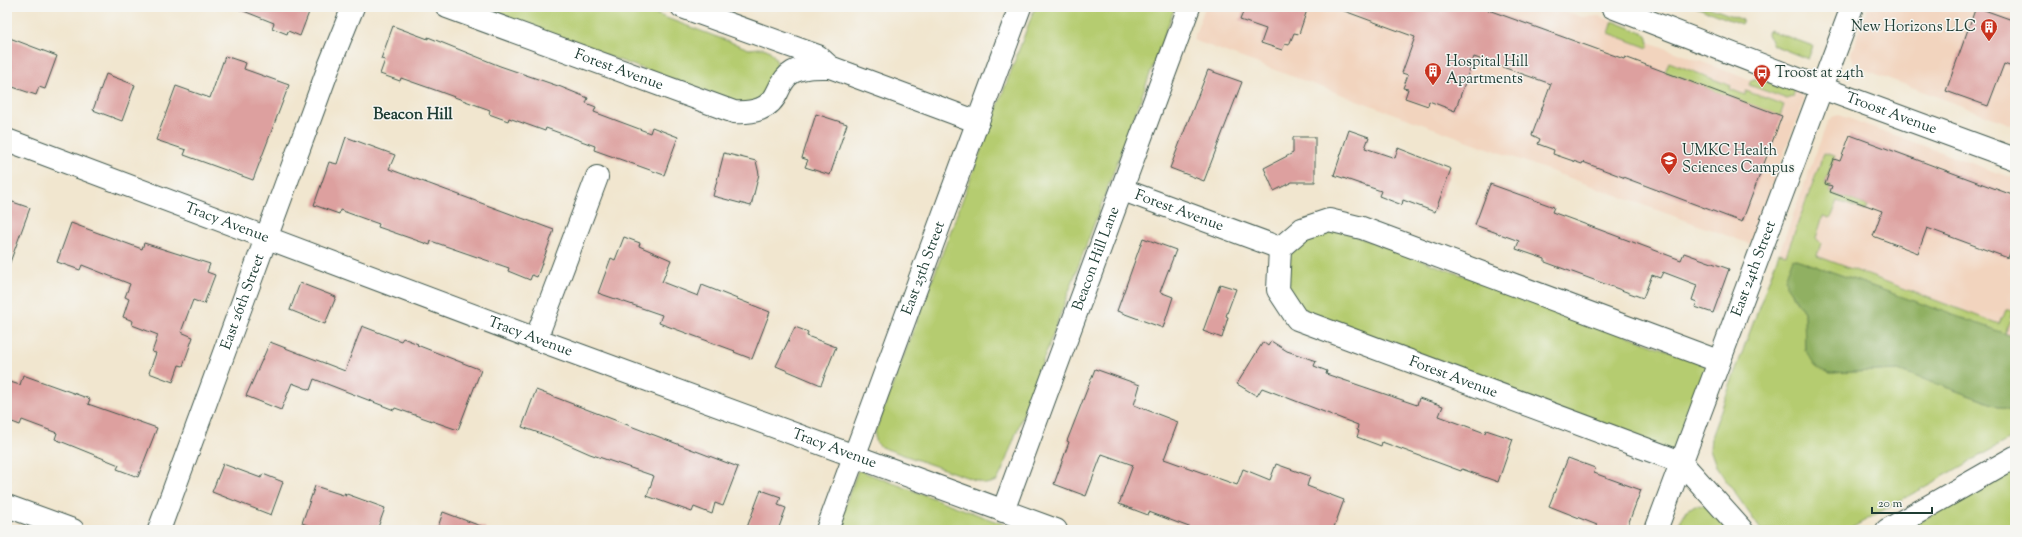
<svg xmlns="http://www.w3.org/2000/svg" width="2022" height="537" font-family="'Sorts Mill Goudy',serif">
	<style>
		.built { fill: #f2d4be }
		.green { fill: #b5cc70; stroke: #6a8452 }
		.forest { fill: #90b062; stroke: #58764b }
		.building { fill: #dda09f }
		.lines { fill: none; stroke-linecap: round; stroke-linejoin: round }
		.minor-casing { stroke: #3e564b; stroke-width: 24 }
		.major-casing { stroke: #3e564b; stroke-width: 24 }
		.minor { stroke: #fff; stroke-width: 22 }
		.major { stroke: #fff; stroke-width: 22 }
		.labels { text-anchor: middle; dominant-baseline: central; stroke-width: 3; stroke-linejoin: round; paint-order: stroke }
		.poi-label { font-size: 15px; fill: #1f3d34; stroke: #f6f6f2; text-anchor: start }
		.street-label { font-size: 15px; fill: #1f3d34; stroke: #f6f6f2 }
		.neighbourhood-label { font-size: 16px; font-weight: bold; fill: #1f3d34; stroke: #f6f6f2 }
	</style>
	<rect width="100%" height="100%" fill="#f6f6f2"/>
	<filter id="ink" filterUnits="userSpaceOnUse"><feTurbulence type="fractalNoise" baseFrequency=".025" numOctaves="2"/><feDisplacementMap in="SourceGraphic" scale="8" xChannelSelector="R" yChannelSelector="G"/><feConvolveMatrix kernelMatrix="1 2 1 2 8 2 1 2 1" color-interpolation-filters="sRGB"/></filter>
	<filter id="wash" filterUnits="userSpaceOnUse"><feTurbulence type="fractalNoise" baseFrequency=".012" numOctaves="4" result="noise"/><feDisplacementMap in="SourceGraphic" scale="16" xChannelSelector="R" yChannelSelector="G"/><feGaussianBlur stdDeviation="0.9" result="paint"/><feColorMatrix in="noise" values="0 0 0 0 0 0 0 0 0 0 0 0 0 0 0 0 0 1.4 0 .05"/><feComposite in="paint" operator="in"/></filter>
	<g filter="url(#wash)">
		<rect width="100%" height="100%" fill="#f1e6cf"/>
		<g class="built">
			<path d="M 1205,7 L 1554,7 L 1582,17 L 1599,16 L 1645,34 L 1649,42 L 1750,80 L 1762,77 L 1798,90 L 1804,100 L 1750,244 L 1193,40 Z"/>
			<path d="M 1868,7 L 2015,7 L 2015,126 L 1858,67 L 1853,62 L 1851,53 Z"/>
			<path d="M 1839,115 L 2015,179 L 2015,337 L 1779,253 L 1827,123 L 1832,117 Z"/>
		</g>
		<g class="green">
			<path d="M 472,7 L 637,7 L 749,49 C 753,49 756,48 759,48 C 773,47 777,61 779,72 L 761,99 L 743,105 Z"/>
			<path d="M 1035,7 L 1175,7 L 1002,471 L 997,481 L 986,484 L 881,447 L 875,441 L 875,432 Z"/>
			<path d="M 1696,7 L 1708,7 L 1743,20 L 1741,24 Z"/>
			<path d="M 1613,21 L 1645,34 L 1649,42 L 1648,48 L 1609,33 Z"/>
			<path d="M 1769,30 L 1813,46 L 1808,59 L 1773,45 L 1768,34 Z"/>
			<path d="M 1669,62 L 1731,86 L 1730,89 L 1745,95 L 1746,91 L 1784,105 L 1780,116 L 1665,72 Z"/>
			<path d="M 1758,77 L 1795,89 L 1793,97 L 1787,99 L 1749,85 L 1751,80 Z"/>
			<path d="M 1824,153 L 1835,156 L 1825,184 L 1832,187 L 1830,192 L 1868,206 L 1866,211 L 1838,201 L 1832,216 L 1829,218 L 1823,216 L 1816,238 L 1821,243 L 1817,256 L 1999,324 L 2005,310 L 2010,310 L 2012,313 L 2005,334 L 1793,258 L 1791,294 L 1804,312 L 1805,350 L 1830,373 L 1898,370 L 2015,412 L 2015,436 L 1848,530 L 1761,530 L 1716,466 L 1710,449 L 1711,437 L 1779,253 L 1786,255 Z"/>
			<path d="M 1328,226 L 1708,365 L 1677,455 L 1310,319 L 1285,289 L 1287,251 Z"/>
			<path d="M 2015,468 L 2015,530 L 1905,530 Z"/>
			<path d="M 858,470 L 1003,524 L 1001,530 L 836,530 Z"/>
			<path d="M 1695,505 L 1708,506 L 1730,530 L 1675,530 L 1686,511 Z"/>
		</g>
		<path class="forest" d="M 1793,258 L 2015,337 L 2015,412 L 1898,370 L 1830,373 L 1820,369 L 1815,365 L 1805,350 L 1804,312 L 1786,286 L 1785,279 Z"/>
		<g id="blocks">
			<g class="building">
				<path d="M 237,7 L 311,7 L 300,36 L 288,31 L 287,34 L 272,28 L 274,23 L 236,8 Z"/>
				<path d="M 1245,7 L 1308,7 L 1299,34 L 1294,33 L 1289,45 L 1285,44 L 1282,50 L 1261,43 L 1266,29 L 1240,20 Z"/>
				<path d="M 1339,7 L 1480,7 L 1624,59 L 1625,57 L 1782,116 L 1742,222 L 1583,162 L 1582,164 L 1553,154 L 1554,150 L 1538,144 L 1540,139 L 1532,135 L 1551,84 L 1474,57 L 1455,111 L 1429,101 L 1428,106 L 1405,98 L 1408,89 L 1403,88 L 1408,75 L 1402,73 L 1415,37 L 1339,9 Z"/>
				<path d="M 1976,7 L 2015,21 L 2015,68 L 2004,64 L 1988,106 L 1946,91 Z"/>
				<path d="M 393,26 L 428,39 L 428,37 L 500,66 L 561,87 L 588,98 L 586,103 L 596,107 L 594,112 L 650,133 L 652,127 L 678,137 L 664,175 L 594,150 L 595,146 L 546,128 L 545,131 L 509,118 L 508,121 L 489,114 L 490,110 L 438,91 L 401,78 L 400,81 L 380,74 L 385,60 L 381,59 Z"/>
				<path d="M 7,37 L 57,56 L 45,89 L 39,87 L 36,95 L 7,85 Z"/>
				<path d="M 225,56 L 246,63 L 244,69 L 289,85 L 253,180 L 184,155 L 186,150 L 156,140 L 176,86 L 210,98 Z"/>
				<path d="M 1208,70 L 1242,82 L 1204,181 L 1170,168 Z"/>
				<path d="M 106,74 L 135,85 L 122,121 L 93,110 Z"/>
				<path d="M 816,114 L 847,124 L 830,175 L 805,167 L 808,160 L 802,158 Z"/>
				<path d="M 1349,130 L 1369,137 L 1365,148 L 1395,158 L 1398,148 L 1451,169 L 1435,212 L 1403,200 L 1402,205 L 1379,196 L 1381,191 L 1334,175 Z"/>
				<path d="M 1850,135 L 2015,196 L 2015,239 L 2008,258 L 1927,228 L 1918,253 L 1873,236 L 1882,211 L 1830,192 L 1832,186 L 1825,184 L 1834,159 L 1840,161 Z"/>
				<path d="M 346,137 L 395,155 L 389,169 L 554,230 L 537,277 L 532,275 L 530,280 L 508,271 L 509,268 L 431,241 L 430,245 L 378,227 L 379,224 L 340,210 L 339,214 L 314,205 L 329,162 L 337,164 Z"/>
				<path d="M 1293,137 L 1315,137 L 1315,182 L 1292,182 L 1274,191 L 1264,168 L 1293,153 Z"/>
				<path d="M 724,153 L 756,161 L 759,174 L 751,206 L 713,196 Z"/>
				<path d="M 1490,184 L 1554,207 L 1552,212 L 1681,260 L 1684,253 L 1729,269 L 1713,313 L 1695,307 L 1697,302 L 1692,300 L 1697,285 L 1663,272 L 1660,278 L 1652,275 L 1643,298 L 1545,262 L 1545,259 L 1516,249 L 1519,241 L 1475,225 Z"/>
				<path d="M 7,200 L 30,208 L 9,265 L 7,265 Z"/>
				<path d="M 71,223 L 142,249 L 144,243 L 210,264 L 207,272 L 215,275 L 204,304 L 193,300 L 181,332 L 193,337 L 183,366 L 179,365 L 173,382 L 149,373 L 156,353 L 152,352 L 158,335 L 132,325 L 133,321 L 123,317 L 129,299 L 125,297 L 130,284 L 82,265 L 80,270 L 57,262 Z"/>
				<path d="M 624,237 L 640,243 L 639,246 L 671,260 L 662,282 L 698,296 L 702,285 L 770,312 L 752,359 L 734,352 L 735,351 L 659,323 L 662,315 L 598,293 L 611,258 L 615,260 Z"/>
				<path d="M 1143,238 L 1176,250 L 1160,292 L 1173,297 L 1163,328 L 1117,311 Z"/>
				<path d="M 300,283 L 336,297 L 325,324 L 290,310 Z"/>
				<path d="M 1220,284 L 1236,289 L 1226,316 L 1228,317 L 1222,338 L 1203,331 Z"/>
				<path d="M 362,326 L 401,341 L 403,338 L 418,344 L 417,345 L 481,370 L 458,430 L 395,408 L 394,410 L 314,379 L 310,390 L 292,383 L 281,410 L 246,396 L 270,342 L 345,371 Z"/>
				<path d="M 795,327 L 808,332 L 807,336 L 836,347 L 821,385 L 776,366 Z"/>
				<path d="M 1271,341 L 1287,351 L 1316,361 L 1314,366 L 1327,371 L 1326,374 L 1417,405 L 1419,398 L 1443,406 L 1439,416 L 1485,433 L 1486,430 L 1513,439 L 1498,482 L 1462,469 L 1461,471 L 1382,442 L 1381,446 L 1357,437 L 1359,431 L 1357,430 L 1358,425 L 1262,388 L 1257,396 L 1237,384 L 1263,342 L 1268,346 Z"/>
				<path d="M 1095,369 L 1140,385 L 1134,405 L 1178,422 L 1164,459 L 1237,485 L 1243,469 L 1270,480 L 1276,464 L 1310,476 L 1307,486 L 1344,500 L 1333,530 L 1197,530 L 1149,512 L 1148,515 L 1119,504 L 1133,465 L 1102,454 L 1086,496 L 1054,484 L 1069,442 L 1067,441 Z"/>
				<path d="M 23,375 L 90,399 L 88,404 L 157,428 L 138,477 L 117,469 L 119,465 L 55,439 L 57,433 L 22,420 L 20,425 L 7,420 L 7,381 L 20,385 Z"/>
				<path d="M 536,390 L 738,467 L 723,506 L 715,503 L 712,514 L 694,507 L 692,512 L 647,496 L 654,476 L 590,454 L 556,439 L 522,427 Z"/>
				<path d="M 1568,458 L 1595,468 L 1594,473 L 1641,490 L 1626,530 L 1604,530 L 1596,527 L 1597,525 L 1549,506 Z"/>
				<path d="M 223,464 L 261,478 L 263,474 L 283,482 L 271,515 L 212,492 Z"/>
				<path d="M 315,486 L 346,496 L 344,493 L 385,508 L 377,530 L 320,530 L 302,523 Z"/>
				<path d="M 761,490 L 781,497 L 778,505 L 786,508 L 778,530 L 746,530 Z"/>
				<path d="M 443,512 L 486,528 L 486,530 L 437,530 Z"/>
			</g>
		</g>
	</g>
	<g filter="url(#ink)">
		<use href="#blocks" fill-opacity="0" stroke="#3e564b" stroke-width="1"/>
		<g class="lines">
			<g class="minor-casing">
				<g id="minor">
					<path id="s1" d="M 447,7 L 734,112 C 753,113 770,110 778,91 C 781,84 786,76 793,72 C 805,66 817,67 830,67 L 978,122"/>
					<path d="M 682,7 L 818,56 L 830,67"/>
					<path id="s2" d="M 7,140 L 536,339 L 1056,530"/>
					<path id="s3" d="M 1123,190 L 1280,248"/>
					<path d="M 536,339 L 597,177"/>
					<path id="s4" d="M 1718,361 L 1362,228 L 1329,220 L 1302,229 L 1280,248 L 1278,290 L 1297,319 L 1681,462 L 1742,530"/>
					<path d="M 7,506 L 73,530"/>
					<path id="s5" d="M 1003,511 L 1189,7"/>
					<path id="s6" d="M 159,530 L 330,64 L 353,7"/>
					<path id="s7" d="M 827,530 L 1020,7"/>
					<path id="s8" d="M 1656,530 L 1852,7"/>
				</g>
			</g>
			<g class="major-casing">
				<g id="major">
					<path id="s9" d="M 1612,7 L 1803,81 L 2015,159"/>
					<path d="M 1887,530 L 2015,457"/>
				</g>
			</g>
			<use href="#minor" class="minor"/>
			<use href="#major" class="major"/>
		</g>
	</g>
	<defs>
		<g id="building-pin" transform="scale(0.9)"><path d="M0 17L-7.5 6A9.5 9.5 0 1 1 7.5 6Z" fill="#c8321e" stroke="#f6f6f2"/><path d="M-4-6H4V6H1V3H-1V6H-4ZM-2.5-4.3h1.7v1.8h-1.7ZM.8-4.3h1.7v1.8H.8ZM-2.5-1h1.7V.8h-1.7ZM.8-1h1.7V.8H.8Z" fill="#fff"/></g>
		<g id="bus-pin" transform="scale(0.9)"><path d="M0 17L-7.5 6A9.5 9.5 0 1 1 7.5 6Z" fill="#c8321e" stroke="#f6f6f2"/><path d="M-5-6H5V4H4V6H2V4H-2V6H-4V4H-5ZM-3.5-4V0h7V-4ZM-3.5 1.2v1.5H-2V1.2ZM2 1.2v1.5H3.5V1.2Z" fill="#fff"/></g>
		<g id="university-pin" transform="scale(0.9)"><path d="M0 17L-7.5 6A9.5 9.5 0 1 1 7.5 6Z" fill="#c8321e" stroke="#f6f6f2"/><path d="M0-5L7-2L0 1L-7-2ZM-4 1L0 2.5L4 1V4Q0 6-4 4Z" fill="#fff"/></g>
	</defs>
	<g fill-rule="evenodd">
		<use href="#building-pin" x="1989" y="27"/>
		<use href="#building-pin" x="1433" y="71"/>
		<use href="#bus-pin" x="1762" y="73"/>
		<use href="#university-pin" x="1669" y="160"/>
	</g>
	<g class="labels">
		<g class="poi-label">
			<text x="1976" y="27" text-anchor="end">New Horizons LLC</text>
			<text x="1446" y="62">Hospital Hill<tspan x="1446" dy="17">Apartments</tspan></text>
			<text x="1775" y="73">Troost at 24th</text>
			<text x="1682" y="151">UMKC Health<tspan x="1682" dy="17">Sciences Campus</tspan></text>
		</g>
		<g class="street-label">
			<text stroke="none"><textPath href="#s1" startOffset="183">Forest Avenue</textPath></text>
			<text stroke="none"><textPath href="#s9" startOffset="299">Troost Avenue</textPath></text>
			<text stroke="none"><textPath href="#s3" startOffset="60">Forest Avenue</textPath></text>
			<text stroke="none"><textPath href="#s2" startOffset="235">Tracy Avenue</textPath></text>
			<text stroke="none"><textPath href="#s5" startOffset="269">Beacon Hill Lane</textPath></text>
			<text stroke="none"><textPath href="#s8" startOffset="279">East 24th Street</textPath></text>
			<text stroke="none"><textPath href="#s7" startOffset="279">East 25th Street</textPath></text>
			<text stroke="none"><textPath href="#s6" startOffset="243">East 26th Street</textPath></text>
			<text stroke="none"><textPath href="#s2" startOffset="559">Tracy Avenue</textPath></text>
			<text stroke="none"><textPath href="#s4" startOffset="715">Forest Avenue</textPath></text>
			<text stroke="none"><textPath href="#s2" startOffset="883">Tracy Avenue</textPath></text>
		</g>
		<g class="neighbourhood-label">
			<text x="413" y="115">Beacon Hill</text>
		</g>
	</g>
	<rect width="2022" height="537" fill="none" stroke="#f6f6f2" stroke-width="24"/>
	<path d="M1872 507v6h60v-6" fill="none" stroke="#1f3d34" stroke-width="2"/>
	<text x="1878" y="507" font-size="12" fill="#1f3d34" stroke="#f6f6f2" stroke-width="3" paint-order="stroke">20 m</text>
</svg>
